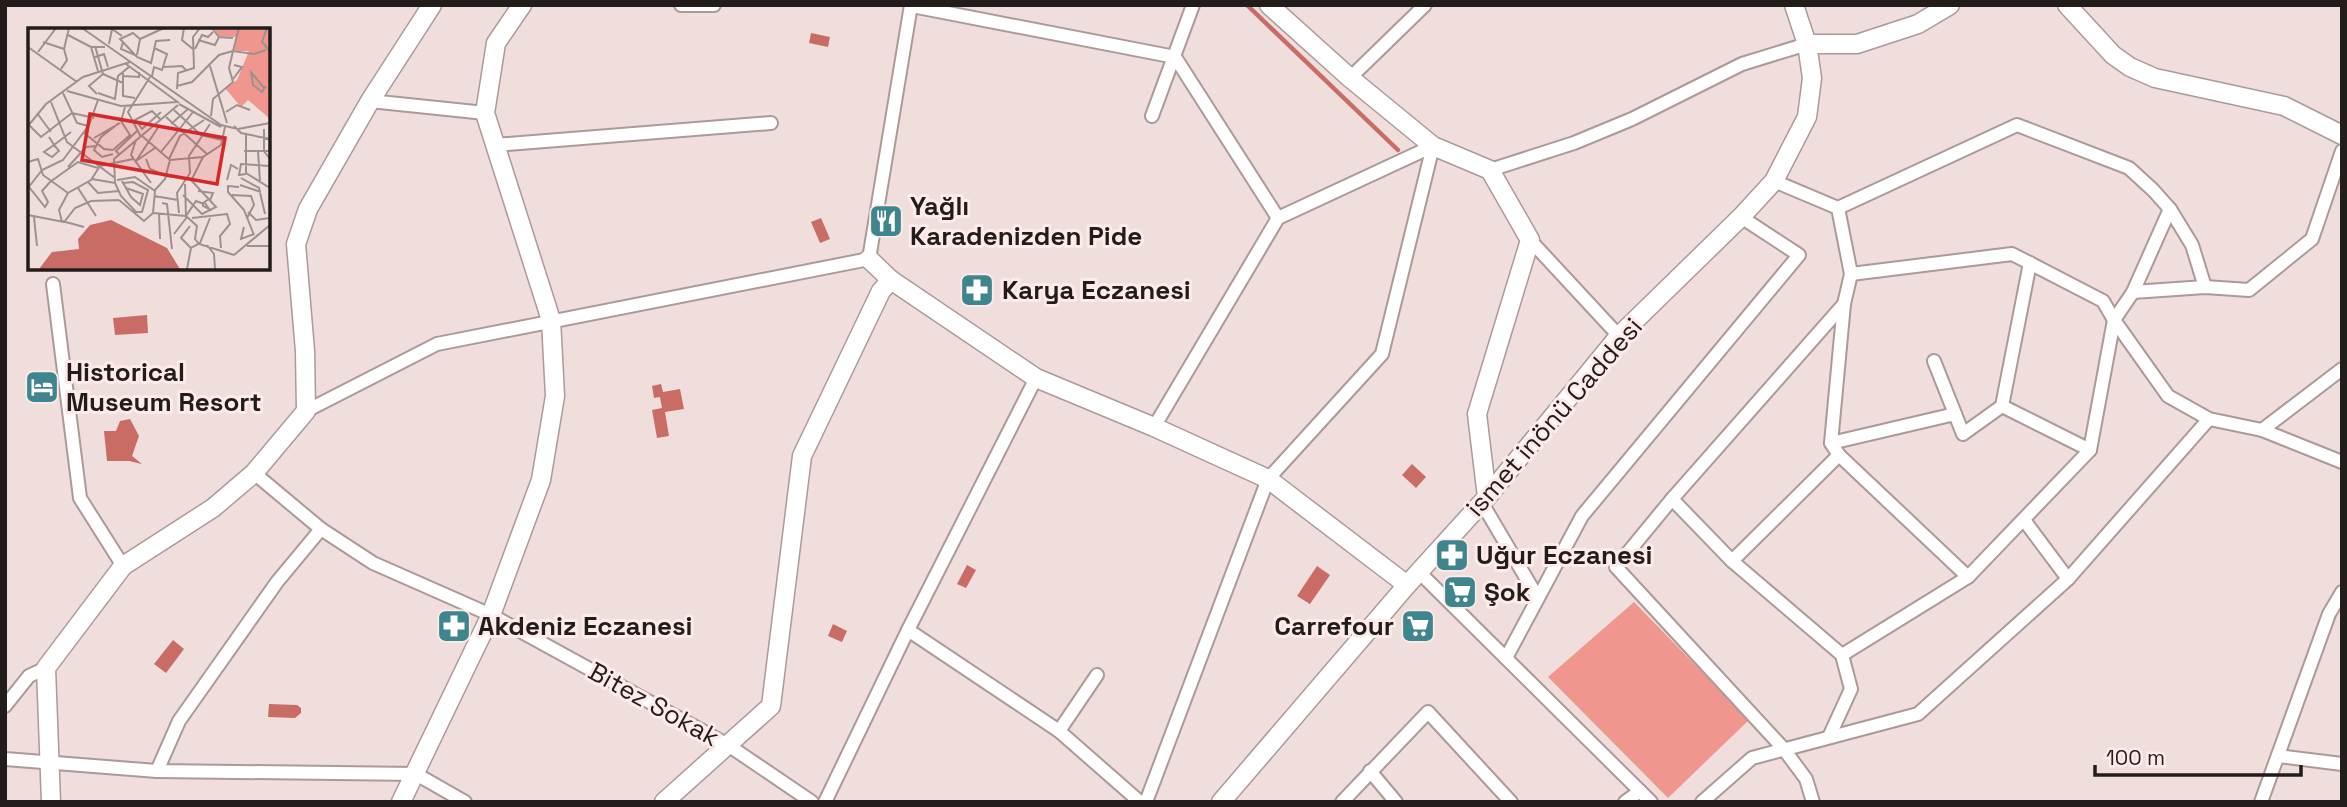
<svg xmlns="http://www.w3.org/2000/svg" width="2347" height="807" font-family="'Space Grotesk',sans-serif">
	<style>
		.green { fill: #f1968e }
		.water { fill: #ca6c66 }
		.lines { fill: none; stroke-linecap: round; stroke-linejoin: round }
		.stream { stroke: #ca6c66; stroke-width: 4.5 }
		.street-casing { stroke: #ab9a98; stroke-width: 16 }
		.secondary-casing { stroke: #ab9a98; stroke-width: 21 }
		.street { stroke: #fff; stroke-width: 12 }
		.secondary { stroke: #fff; stroke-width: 18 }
		.labels { text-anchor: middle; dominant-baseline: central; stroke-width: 6; stroke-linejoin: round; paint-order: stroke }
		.poi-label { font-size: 26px; font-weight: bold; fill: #221c1b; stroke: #fdebe9; text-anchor: start }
		.street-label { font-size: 26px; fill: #221c1b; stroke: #fdebe9 }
		.inset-road { fill: none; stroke: #9e908f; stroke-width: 2 }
		.view { fill: #d62828; fill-opacity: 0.15; stroke: #d62828; stroke-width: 3.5 }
		.inset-edge { fill: none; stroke: #221c1b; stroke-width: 3.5 }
	</style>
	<rect width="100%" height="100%" fill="#f0dedc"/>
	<path class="green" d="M 1634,602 L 1749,720 L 1668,798 L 1548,677 Z"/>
	<g class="water">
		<path d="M 811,33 L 830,37 L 828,47 L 809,43 Z"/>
		<path d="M 821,218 L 830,239 L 820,243 L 811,222 Z"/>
		<path d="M 147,315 L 148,333 L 115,335 L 113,318 Z"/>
		<path d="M 661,384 L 663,392 L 680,389 L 684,409 L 665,412 L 669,436 L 657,438 L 652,410 L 662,408 L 660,397 L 654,398 L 652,386 Z"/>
		<path d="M 130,419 L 139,436 L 132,456 L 142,464 L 129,461 L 107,461 L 104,431 L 116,431 L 120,421 Z"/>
		<path d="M 1412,464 L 1426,477 L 1416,488 L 1402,475 Z"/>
		<path d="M 967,565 L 976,570 L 966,588 L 957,584 Z"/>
		<path d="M 1317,566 L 1330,575 L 1310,604 L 1297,596 Z"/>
		<path d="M 833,624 L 847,631 L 842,642 L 828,636 Z"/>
		<path d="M 173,640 L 184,649 L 166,673 L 154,664 Z"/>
		<path d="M 269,704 L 297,705 L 301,708 L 301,713 L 295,718 L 268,717 Z"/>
	</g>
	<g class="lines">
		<path class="stream" d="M 1247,5 L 1398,150"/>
		<g class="street-casing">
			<g id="street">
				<path d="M 681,5 L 714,5"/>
				<path d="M 912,6 L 1175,57 L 1278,218"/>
				<path d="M 1350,78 L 1425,5"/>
				<path d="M 370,101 L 485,113"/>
				<path d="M 1152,116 L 1193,5"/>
				<path d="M 495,145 L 771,123"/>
				<path d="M 1490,170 L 1574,143 L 1632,119 L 1742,64 L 1807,44"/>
				<path d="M 1774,181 L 1838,208 L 1851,274 L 2012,254 L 2103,301 L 2114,320 L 2168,396 L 2209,419 L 2262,430 L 2342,462"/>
				<path d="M 2170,209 L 2192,245 L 2205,287"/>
				<path d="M 1530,240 L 1619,336"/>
				<path d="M 53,284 L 80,498 L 123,566"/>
				<path d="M 2133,292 L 2205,287 L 2249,290 L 2312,239 L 2342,151"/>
				<path d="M 1934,361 L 1963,434 L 2002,406 L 2030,263"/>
				<path d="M 2002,406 L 2090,450"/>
				<path d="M 306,411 L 437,344 L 869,259 L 911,5"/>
				<path d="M 2262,430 L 2342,369"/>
				<path d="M 1831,443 L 1955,414"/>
				<path d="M 1839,455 L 1968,577"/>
				<path d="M 254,473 L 321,529 L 373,563 L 491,615 L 728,745 L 812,802"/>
				<path d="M 1672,499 L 1732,561 L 1842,655"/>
				<path d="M 1482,503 L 1538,598"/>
				<path d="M 2024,520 L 2068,579"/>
				<path d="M 1732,561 L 1839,455 L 1831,443 L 1844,304"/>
				<path d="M 1419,572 L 1651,802"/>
				<path d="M 908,630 L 1059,731 L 1140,802"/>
				<path d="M 1506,658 L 1582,516 L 1799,255 L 1741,217"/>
				<path d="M 5,706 L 29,676 L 46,668"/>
				<path d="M 1059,731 L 1097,675"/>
				<path d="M 1829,737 L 1851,689 L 1842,655 L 1968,577 L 2090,450 L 2114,320 L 2133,292 L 2170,209 L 2153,190 L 2129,168 L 2017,125 L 1838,208"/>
				<path d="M 2278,756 L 2342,764"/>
				<path d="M 5,759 L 157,771 L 416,774 L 465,802"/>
				<path d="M 157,771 L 179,721 L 277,582 L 321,529"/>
				<path d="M 1370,771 L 1396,802"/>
				<path d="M 825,802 L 908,630 L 1036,378"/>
				<path d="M 1146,802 L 1268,479 L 1382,354 L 1433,146 L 1278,218 L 1154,427"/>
				<path d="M 1342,802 L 1428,712 L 1511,802"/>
				<path d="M 1625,802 L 1640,791"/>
				<path d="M 1702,802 L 1752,758 L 1918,714 L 2068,579 L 2209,419"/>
				<path d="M 1813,802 L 1806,779 L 1783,748 L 1616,567 L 1672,499 L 1844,304 L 1851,274"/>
				<path d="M 2261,802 L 2329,614 L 2342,592"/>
			</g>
		</g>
		<g class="secondary-casing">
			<g id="secondary">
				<path d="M 1269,5 L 1350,78 L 1433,146 L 1490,170 L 1530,240 L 1477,414 L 1487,497"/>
				<path d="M 2067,5 L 2113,55 L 2130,67 L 2155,78 L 2284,106 L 2342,135"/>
				<path d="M 1807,44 L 1857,44 L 1918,24 L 1950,5"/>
				<path d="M 869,259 L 891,280 L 1036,378 L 1154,427 L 1268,479 L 1407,585"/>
				<path d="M 51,802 L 46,668 L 123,566 L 213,508 L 254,473 L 306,411 L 305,351 L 296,244 L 308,209 L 370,101 L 432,5"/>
				<path d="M 401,802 L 491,615 L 541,480 L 555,396 L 551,320 L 485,113 L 496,43 L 522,5"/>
				<path d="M 664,802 L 771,706 L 802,456 L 881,291 L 891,280"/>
				<path d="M 1221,802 L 1407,585 L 1487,497 L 1619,336 L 1741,217 L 1774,181 L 1807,117 L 1812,78 L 1807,44 L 1794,5"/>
			</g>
		</g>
		<use href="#street" class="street"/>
		<use href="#secondary" class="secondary"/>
	</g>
	<defs>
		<g id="restaurant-square" transform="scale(1.75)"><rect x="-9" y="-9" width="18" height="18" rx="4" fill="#3e858d" stroke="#fdebe9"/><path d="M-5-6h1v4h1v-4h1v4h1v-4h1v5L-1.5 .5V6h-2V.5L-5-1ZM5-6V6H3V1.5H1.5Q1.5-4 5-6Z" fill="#fff"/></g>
		<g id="pharmacy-square" transform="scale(1.75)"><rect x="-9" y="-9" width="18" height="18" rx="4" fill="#3e858d" stroke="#fdebe9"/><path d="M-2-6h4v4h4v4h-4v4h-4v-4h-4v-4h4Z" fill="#fff"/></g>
		<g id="hotel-square" transform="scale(1.75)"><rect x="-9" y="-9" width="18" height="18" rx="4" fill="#3e858d" stroke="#fdebe9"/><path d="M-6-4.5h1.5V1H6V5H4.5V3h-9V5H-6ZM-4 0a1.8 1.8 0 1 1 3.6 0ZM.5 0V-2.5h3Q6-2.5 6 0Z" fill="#fff"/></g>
		<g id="supermarket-square" transform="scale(1.75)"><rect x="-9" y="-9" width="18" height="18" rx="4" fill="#3e858d" stroke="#fdebe9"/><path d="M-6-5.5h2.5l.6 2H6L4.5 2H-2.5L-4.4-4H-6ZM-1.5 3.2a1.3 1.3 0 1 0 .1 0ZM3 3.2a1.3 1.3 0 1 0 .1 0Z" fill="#fff"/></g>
	</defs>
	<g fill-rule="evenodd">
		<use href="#restaurant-square" x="886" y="221"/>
		<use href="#pharmacy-square" x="977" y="290"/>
		<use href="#hotel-square" x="42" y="387"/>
		<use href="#pharmacy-square" x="1452" y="555"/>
		<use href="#supermarket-square" x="1460" y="592"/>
		<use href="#pharmacy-square" x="454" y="626"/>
		<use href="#supermarket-square" x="1418" y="626"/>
	</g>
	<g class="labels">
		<g class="poi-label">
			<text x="910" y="206">Yağlı<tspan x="910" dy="30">Karadenizden Pide</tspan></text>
			<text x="1002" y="290">Karya Eczanesi</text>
			<text x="66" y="372">Historical<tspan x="66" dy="30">Museum Resort</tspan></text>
			<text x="1476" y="555">Uğur Eczanesi</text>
			<text x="1484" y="592">Şok</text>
			<text x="478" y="626">Akdeniz Eczanesi</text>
			<text x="1394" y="626" text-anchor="end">Carrefour</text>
		</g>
		<g class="street-label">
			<text transform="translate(1554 417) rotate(-49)">ismet inönü Caddesi</text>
			<text transform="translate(654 704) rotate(29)">Bitez Sokak</text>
		</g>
	</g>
	<g transform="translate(28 28)">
		<rect width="242" height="242" fill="#f0dedc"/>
		<path d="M 186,0 L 241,0 L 241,90 L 220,72 L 213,79 L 197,60 L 209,52 L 221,23 L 206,23 L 208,9 L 191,8 Z" fill="#f1968e"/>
		<path d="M 83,192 L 139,220 L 152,241 L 11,241 L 24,224 L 51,221 L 50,211 L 62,197 Z" fill="#ca6c66"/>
		<path class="inset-road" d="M 54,0 L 193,97 L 210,101 L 242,95M 156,0 L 154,12 L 165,21M 184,0 L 191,9 L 205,10M 239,0 L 234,14 L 242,23M 40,7 L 63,19 L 77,19M 112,11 L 105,5 L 92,11 L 109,29 L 123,35 L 128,13 L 142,12M 170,12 L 187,17 L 191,9M 15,14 L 36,21M 95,14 L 93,21 L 107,27M 81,16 L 84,1 L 94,8M 67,18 L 75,46 L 95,55M 0,19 L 49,54M 63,19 L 70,43M 167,21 L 174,7 L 180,9 L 185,4M 10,24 L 28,0M 109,27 L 112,11 L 136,0M 67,29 L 76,26 L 80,39M 98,36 L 151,75M 182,38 L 199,95M 136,39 L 154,38 L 159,43M 33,41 L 39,32 L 36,21 L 41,0M 95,45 L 95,68 L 107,70M 95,48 L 111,49 L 111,44M 124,48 L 126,39 L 134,42 L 139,26 L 126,20M 205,51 L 214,39 L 206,37M 149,58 L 164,54 L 191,27 L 205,23 L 211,0M 236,60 L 223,44 L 225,57 L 234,64 L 238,58M 149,61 L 150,45 L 166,40 L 165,9 L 172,0M 39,63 L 93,78 L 149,74M 35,65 L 49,95 L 60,98M 70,65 L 87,71 L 90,48 L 101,39M 69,66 L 61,58 L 75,46M 23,74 L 39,114 L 87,150M 151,76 L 193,99M 146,82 L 173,107 L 198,113M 198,84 L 209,77 L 222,82M 9,85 L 23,104M 44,85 L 66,90M 183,88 L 185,71 L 205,54 L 201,40 L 205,23 L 226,26 L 238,22M 138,89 L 179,126M 108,92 L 114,101 L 133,84M 103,94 L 124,83 L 133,92M 143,96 L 160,81M 1,97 L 13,109 L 44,85M 0,98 L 18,76 L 55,49 L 102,34M 206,98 L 213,105 L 242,111M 236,101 L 236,123 L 242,131M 55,104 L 76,121 L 85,122M 218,107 L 218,145 L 242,160M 114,108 L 142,132 L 175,129M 21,109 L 23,112 L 26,117 L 31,123 L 24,129 L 16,124 L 26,117 L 43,104M 113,109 L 100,84 L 122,49M 66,110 L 92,95M 108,112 L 103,127 L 123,155M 127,120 L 108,133 L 131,98M 85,122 L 102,107 L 93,93 L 97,79M 216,123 L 242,123M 230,123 L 232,154M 133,124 L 165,84M 85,126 L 74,129 L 66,122 L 73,109 L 91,95M 91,126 L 88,123 L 109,103M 118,131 L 122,141 L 137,147M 141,131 L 152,108 L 176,92M 0,134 L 10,131 L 15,147 L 40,165M 40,139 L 58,119 L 69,118M 218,146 L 211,147 L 213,136 L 242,138M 138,148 L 164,151 L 175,129 L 193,117 L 197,99M 213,150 L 231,160 L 237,186M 64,151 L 87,155M 89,152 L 107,149 L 127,163 L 125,185 L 116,193 L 91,172M 199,152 L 203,137 L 210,141M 94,153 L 98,160 L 103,169 L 112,177 L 115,166 L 98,160M 60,154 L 70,165 L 91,163M 95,155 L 105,154 L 120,162 L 114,184 L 108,184 L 93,168 L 87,155 L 86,131 L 150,77M 157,156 L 158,188 L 168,173 L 176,176M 212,157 L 233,164M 1,159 L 17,179 L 20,174 L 14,163 L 22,154 L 50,134 L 70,140M 211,159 L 200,158 L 200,164 L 216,182 L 226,207M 0,160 L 14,142 L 35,132 L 61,97 L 70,72M 50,160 L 68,188M 127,162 L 137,151 L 142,132M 170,163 L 185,165 L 182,172M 155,167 L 174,186 L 188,179 L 163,152M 204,167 L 223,168 L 226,177 L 219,190M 126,168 L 150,172M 134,175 L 139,176 L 144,221M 177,175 L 181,181 L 175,178 L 175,175 L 181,171M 220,184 L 228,192 L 242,190M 125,185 L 158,188 L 169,198 L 167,211 L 171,216 L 206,227M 131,185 L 132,211M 151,185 L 149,165 L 162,145 L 161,128 L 182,96M 0,187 L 36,194M 6,189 L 9,218M 164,190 L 199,186 L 202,196 L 192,208 L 193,220M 34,193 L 56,199M 37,193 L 47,180 L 63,173 L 91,172M 34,194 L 31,182 L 40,165 L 63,152 L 72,138 L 105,131M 162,198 L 153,210 L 163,220M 216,199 L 213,211 L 226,206M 146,206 L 159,189M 179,217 L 186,226 L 187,241M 219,218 L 242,218M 206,227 L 242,197M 159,241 L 163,220 L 172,215 L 182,190"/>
		<path class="view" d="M 62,86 L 197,110 L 189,156 L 54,132 Z"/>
		<rect width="242" height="242" class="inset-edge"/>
	</g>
	<rect width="2347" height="807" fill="none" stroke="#221c1b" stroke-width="14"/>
	<path d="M2095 765v10h206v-10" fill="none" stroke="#221c1b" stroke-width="3.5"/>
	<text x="2106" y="765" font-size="21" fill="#221c1b" stroke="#fdebe9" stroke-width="5" paint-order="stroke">100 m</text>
</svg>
